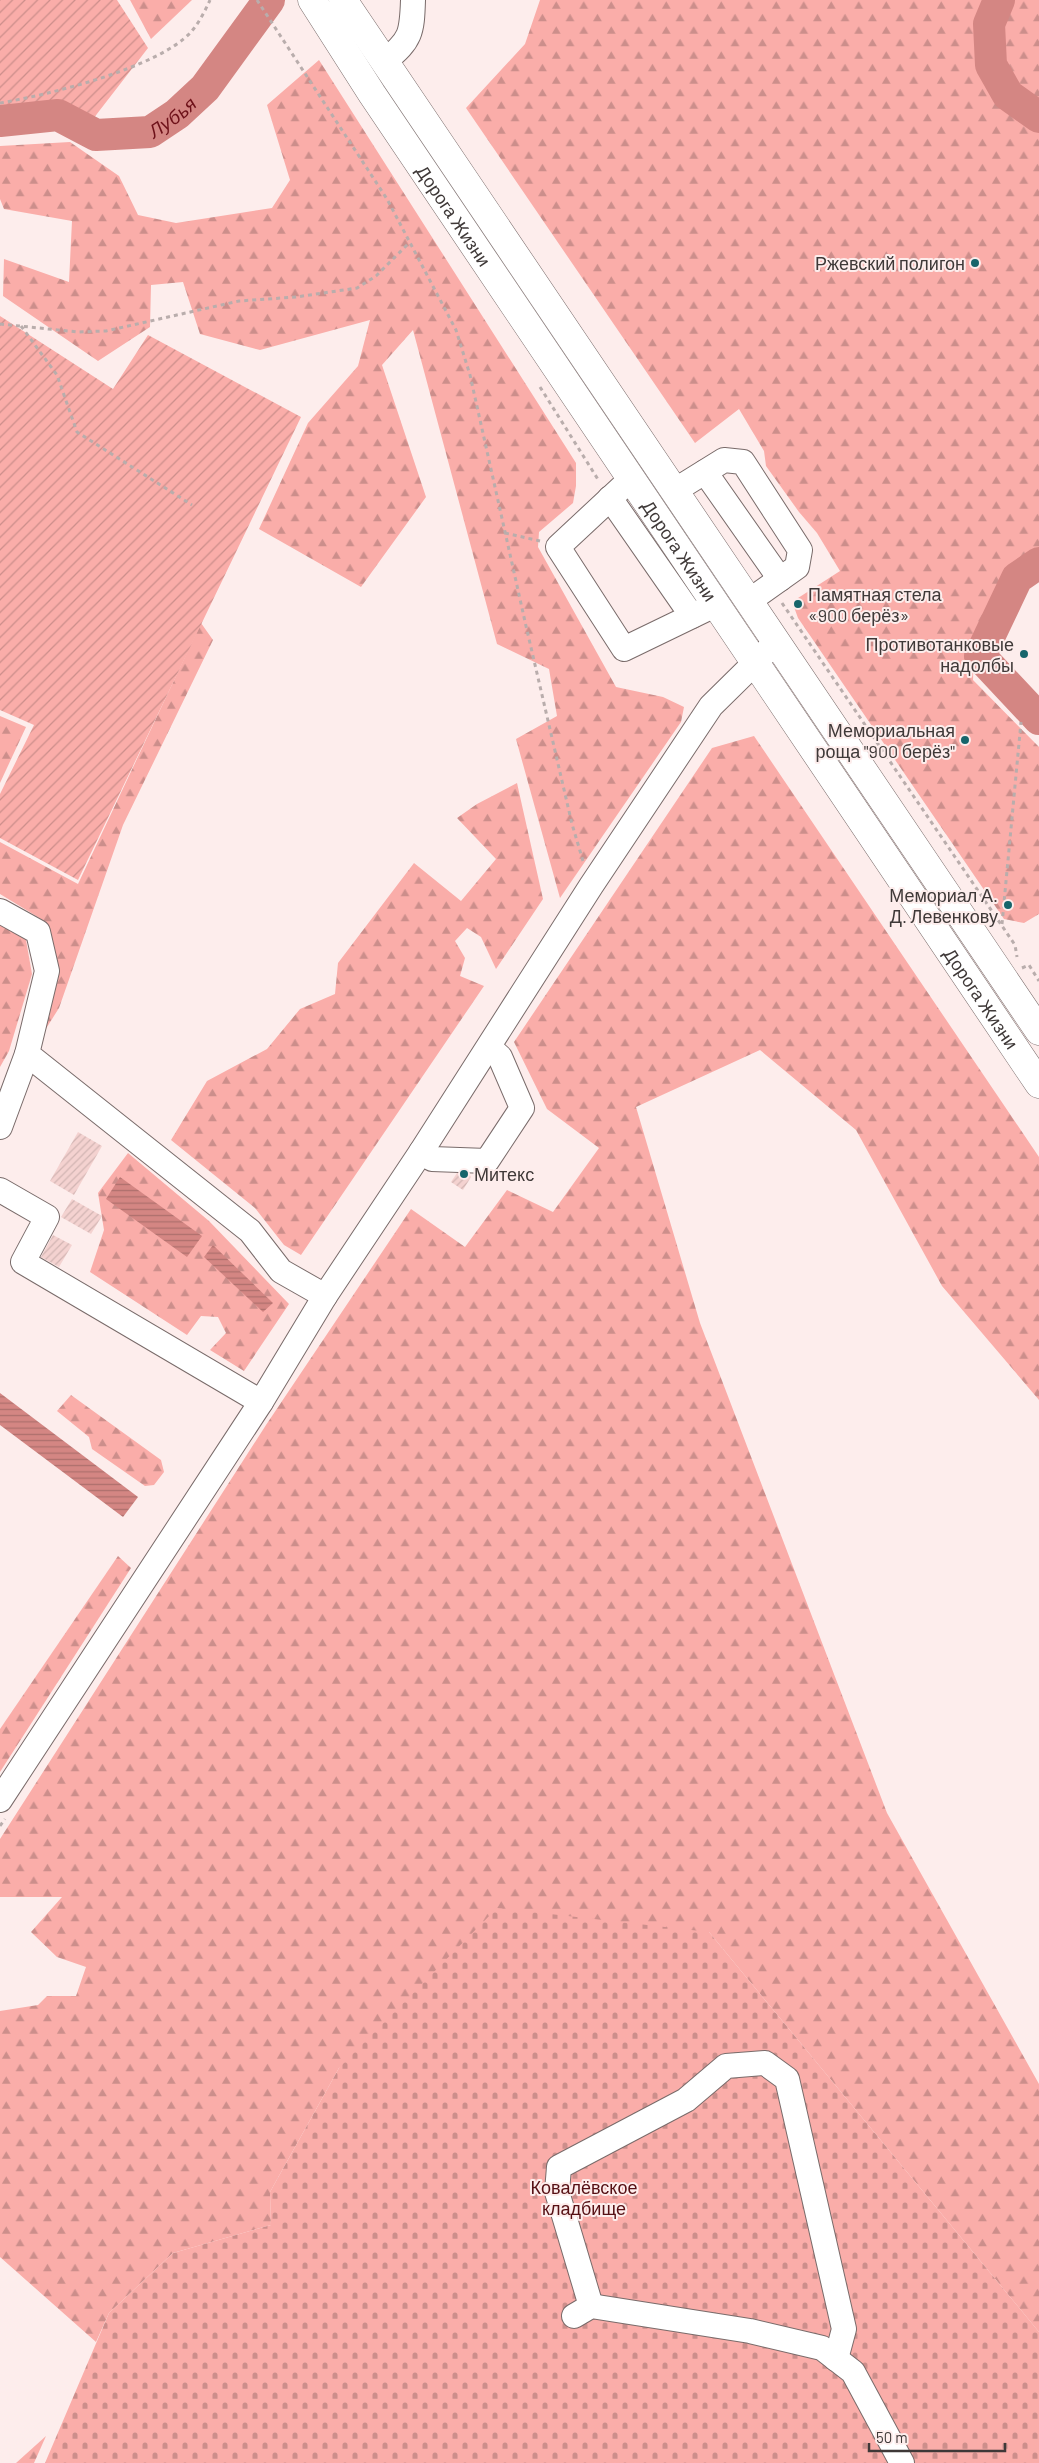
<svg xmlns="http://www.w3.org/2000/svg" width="1039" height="2463" font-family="Barlow,sans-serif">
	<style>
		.forest { fill: url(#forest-firs) }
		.cemetery { fill: url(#cemetery-stones) }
		.garden { fill: url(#garden-furrows) }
		.water { fill: url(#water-rules) }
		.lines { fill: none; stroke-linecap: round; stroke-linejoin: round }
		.river { stroke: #d48683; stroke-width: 32 }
		.building { fill: url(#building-hatch) }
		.minor-casing { stroke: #796b6a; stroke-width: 26 }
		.major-casing { stroke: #796b6a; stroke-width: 29 }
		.path { stroke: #b9adac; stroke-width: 3; stroke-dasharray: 4 4; stroke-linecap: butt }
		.minor { stroke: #fff; stroke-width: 24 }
		.major { stroke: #fff; stroke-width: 28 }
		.poi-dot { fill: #17656b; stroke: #fdedec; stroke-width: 2 }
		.labels { text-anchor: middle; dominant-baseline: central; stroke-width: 4; stroke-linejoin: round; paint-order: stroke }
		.street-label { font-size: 18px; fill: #3f3938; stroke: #fdedec }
		.poi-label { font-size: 18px; fill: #3f3938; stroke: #fdedec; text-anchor: end }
		.park-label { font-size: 18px; fill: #561014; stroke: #fdedec }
		.water-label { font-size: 19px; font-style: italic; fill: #6e1119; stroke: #fdedec }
	</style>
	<defs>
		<pattern id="forest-firs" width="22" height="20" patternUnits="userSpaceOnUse" patternTransform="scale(1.25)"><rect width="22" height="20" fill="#faada9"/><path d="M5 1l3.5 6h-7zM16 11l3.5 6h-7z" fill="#cc8e8b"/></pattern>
		<pattern id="cemetery-stones" width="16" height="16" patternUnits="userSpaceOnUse" patternTransform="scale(1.25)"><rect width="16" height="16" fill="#faada9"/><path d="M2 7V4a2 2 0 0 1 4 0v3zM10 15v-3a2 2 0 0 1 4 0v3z" fill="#cc8e8b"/></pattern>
		<pattern id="garden-furrows" width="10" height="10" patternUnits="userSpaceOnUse" patternTransform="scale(1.25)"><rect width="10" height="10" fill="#faada9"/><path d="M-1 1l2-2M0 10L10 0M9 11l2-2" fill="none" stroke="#cc8e8b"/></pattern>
		<pattern id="water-rules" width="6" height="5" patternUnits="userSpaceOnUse" patternTransform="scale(1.25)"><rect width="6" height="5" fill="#d48683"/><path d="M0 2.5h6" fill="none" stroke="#ad6f6c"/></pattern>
		<pattern id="building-hatch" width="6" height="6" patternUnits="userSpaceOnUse" patternTransform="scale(1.25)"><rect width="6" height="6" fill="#f4d2d0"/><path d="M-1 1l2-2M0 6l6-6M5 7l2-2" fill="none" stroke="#d2b5b3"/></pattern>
	</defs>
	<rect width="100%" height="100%" fill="#fdedec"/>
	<g class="forest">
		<path d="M 130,0 L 192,0 L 151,39 Z"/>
		<path d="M 540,0 L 1039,0 L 1039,551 L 1011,571 L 974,645 L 973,680 L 1039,747 L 1039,914 L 1024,923 L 1004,919 L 798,618 L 794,607 L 798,598 L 840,571 L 817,533 L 799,512 L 766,466 L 764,451 L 739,409 L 695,443 L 466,108 L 525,44 Z"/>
		<path d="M 319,60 L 576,463 L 576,486 L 573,503 L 539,532 L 538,547 L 616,687 L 663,697 L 684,707 L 681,722 L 560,898 L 516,739 L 557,716 L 549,669 L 497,644 L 413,330 L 382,365 L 426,497 L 361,587 L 259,529 L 308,423 L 358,366 L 370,320 L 260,350 L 200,334 L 183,282 L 151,285 L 150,327 L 98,361 L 3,296 L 4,259 L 69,282 L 72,221 L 4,209 L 0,199 L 0,146 L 70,142 L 119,176 L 138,215 L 176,223 L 272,208 L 290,180 L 267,105 Z"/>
		<path d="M 201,623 L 213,640 L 123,825 L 59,1008 L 42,1035 L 57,976 L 46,922 L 0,894 L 0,842 L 78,884 Z"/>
		<path d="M 0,716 L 26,727 L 0,783 Z"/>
		<path d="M 754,736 L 1039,1157 L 1039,1400 L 942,1286 L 856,1130 L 760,1050 L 636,1107 L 700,1323 L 887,1813 L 1039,2084 L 1039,2332 L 709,1932 L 339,2068 L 270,2192 L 271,2225 L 173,2253 L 109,2313 L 96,2342 L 0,2257 L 0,2011 L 38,2005 L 47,1996 L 76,1996 L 86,1967 L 57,1957 L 31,1932 L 62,1897 L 0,1897 L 0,1839 L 266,1425 L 411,1209 L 465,1247 L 507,1190 L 553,1212 L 599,1148 L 547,1109 L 514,1042 L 712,748 Z"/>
		<path d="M 517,783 L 543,899 L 496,969 L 481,937 L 467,928 L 455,941 L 465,958 L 460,976 L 484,986 L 301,1255 L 284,1245 L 255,1208 L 171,1140 L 207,1081 L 267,1049 L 300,1009 L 335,994 L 338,963 L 414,863 L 461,901 L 496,859 L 457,818 L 477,804 Z"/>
		<path d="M 0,925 L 26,940 L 32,974 L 9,1051 L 0,1067 Z"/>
		<path d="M 128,1153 L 209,1221 L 289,1304 L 244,1371 L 210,1350 L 226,1333 L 218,1317 L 201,1316 L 187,1335 L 90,1272 L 104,1230 L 98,1193 Z"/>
		<path d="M 71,1395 L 161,1460 L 164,1472 L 154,1485 L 145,1486 L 92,1449 L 89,1437 L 57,1411 Z"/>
		<path d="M 118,1556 L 131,1568 L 0,1772 L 0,1729 Z"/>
		<path d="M 46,2436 L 34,2463 L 16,2463 Z"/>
	</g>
	<path class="cemetery" d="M 497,1908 L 709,1932 L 1039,2332 L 1039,2463 L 45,2463 L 109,2313 L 173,2253 L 271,2225 L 270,2192 L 339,2068 Z"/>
	<g class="garden">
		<path d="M 0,0 L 117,0 L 148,48 L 93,119 L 42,101 L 0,111 Z"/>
		<path d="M 0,316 L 113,389 L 148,335 L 301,417 L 78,880 L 0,838 L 0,794 L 34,725 L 0,710 Z"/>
	</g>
	<g class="water">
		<path d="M 120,1177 L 202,1236 L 187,1257 L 106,1199 Z"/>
		<path d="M 213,1245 L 273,1303 L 263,1312 L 204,1257 Z"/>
		<path d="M 0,1393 L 138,1497 L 123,1517 L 0,1425 Z"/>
	</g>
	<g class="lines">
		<g class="river">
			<path d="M 999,0 L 989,24 L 991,65 L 1008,95 L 1039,117"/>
			<path id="s1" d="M 0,121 L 58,115 L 96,135 L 150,132 L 177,114 L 205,88 L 269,0"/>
			<path d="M 1039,563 L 1017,578 L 980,656 L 1039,719"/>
		</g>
	</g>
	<g class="building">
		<path d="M 78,1132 L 102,1146 L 74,1195 L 50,1181 Z"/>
		<path d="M 459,1170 L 467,1170 L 471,1177 L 463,1190 L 451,1182 Z"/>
		<path d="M 72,1199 L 102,1216 L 91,1234 L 61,1217 Z"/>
		<path d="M 53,1235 L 72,1245 L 59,1267 L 41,1257 Z"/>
	</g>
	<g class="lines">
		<g class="minor-casing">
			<g id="minor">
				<path d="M 385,61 C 411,40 412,33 413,0"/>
				<path d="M 705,472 L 780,579"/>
				<path d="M 632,478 L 558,547 L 624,649 L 717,604"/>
				<path d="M 674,491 L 724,460 L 743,462 L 800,550 L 797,567 L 749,601"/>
				<path d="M 610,498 L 692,616"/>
				<path d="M 0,911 L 38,932 L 47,971 L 27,1054 L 250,1231 L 281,1271 L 325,1296"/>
				<path d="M 0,1127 L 27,1054"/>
				<path d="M 421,1152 L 432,1159 L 487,1161 L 522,1108 L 500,1057 L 489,1047"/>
				<path d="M 0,1190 L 47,1217 L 23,1262 L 261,1402"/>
				<path d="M 0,1800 L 261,1402 L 325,1296 L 421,1152 L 591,886 L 711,706 L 776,642"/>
				<path d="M 591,2306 L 557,2192 L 559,2167 L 686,2100 L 726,2066 L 765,2063 L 787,2079 L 844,2329 L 836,2359"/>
				<path d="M 574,2316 L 591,2306 L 750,2331 L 822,2348 L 853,2372 L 902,2463"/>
			</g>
		</g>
		<g class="major-casing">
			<g id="major">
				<path id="s2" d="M 312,0 L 372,94 L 1039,1084"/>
				<path d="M 343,0 L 1039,1031"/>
			</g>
		</g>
		<g class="path">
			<path d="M 257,0 L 387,199 L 456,330 L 470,375 L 526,626 L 572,824 L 583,861"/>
			<path d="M 0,103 C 48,95 158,68 191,32 C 199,23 205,11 210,0"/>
			<path d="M 0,324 L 78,332 L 106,331 L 239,301 L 296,297 L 357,288 L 376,276 L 409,243"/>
			<path d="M 21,326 L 57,375 L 77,432 L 192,505"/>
			<path d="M 540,387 L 599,481"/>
			<path d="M 505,533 L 540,541"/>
			<path d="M 782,603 L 1015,945 L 1017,957"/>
			<path d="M 1002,924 L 1021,722"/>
			<path d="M 1022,968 L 1029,965 L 1039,981"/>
			<path d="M 0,1826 L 5,1819"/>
		</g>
		<use href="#minor" class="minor"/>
		<use href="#major" class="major"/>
	</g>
	<g class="poi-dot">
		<circle cx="975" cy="263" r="5"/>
		<circle cx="798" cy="604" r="5"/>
		<circle cx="1024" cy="654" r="5"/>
		<circle cx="965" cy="740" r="5"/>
		<circle cx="1008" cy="905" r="5"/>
		<circle cx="464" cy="1174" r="5"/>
	</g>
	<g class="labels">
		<g class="street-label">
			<text stroke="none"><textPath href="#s2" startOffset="258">Дорога Жизни</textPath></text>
			<text stroke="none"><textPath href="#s2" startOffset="662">Дорога Жизни</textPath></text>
			<text stroke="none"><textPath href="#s2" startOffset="1202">Дорога Жизни</textPath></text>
		</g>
		<g class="poi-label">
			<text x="965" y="263">Ржевский полигон</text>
			<text x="808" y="594" text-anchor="start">Памятная стела<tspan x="808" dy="21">«900 берёз»</tspan></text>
			<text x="1014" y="644">Противотанковые<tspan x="1014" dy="21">надолбы</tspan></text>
			<text x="955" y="730">Мемориальная<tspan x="955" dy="21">роща "900 берёз"</tspan></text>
			<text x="998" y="895">Мемориал А.<tspan x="998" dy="21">Д. Левенкову</tspan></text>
			<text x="474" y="1174" text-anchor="start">Митекс</text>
		</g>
		<g class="park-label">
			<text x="584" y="2187">Ковалёвское<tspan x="584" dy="21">кладбище</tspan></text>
		</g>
		<g class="water-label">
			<text stroke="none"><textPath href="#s1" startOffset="182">Лубья</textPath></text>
		</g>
	</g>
	<path d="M869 2443v8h136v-8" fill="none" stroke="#3f3938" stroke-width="2.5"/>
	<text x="876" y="2443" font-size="15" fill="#3f3938" stroke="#fdedec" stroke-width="4" paint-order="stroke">50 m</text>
</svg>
